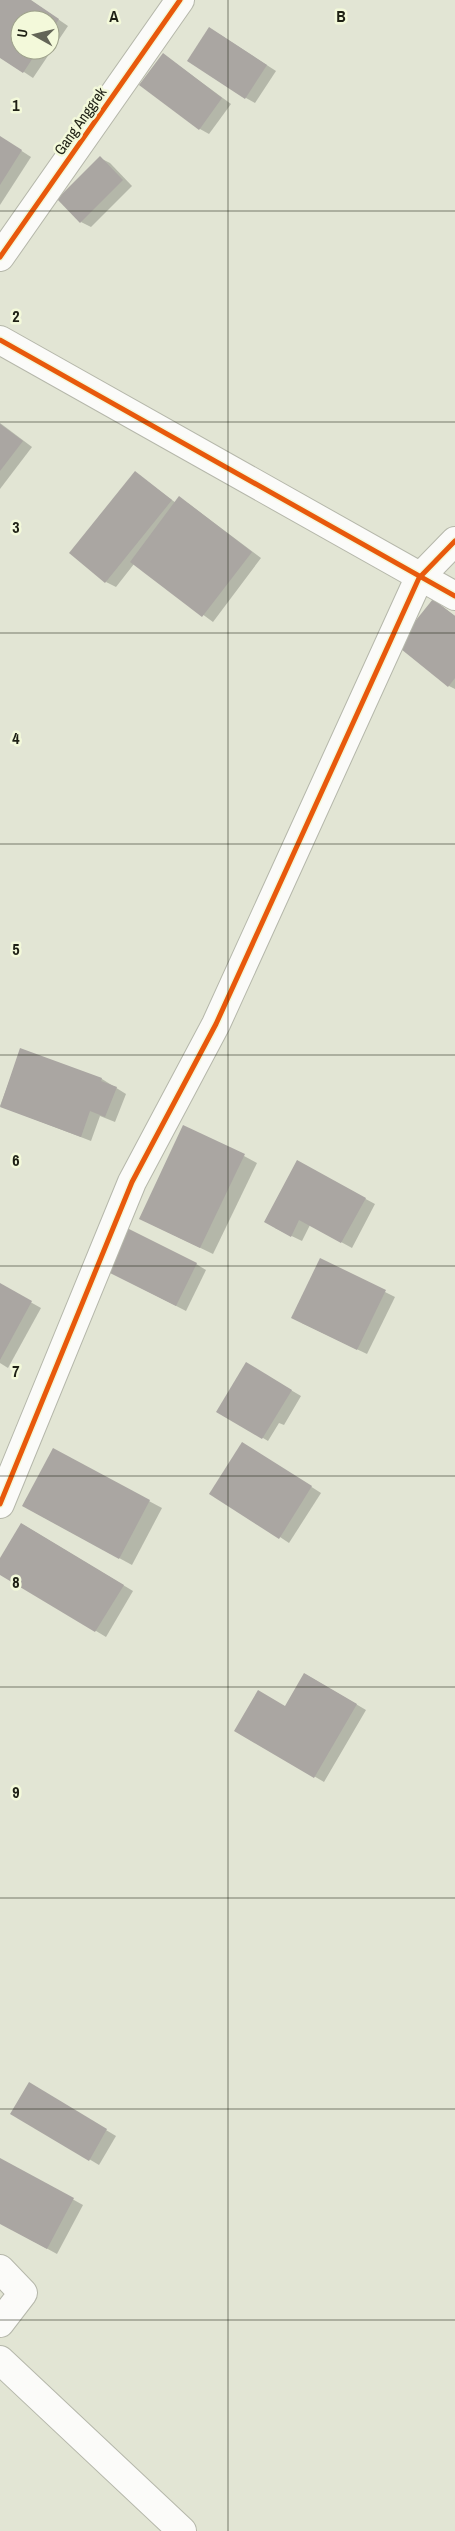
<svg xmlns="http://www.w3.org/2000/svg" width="455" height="2531" font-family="'Archivo Narrow',sans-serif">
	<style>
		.shadow { fill: #0003; fill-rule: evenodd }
		.building { fill: #aaa6a2 }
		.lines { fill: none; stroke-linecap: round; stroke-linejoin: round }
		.minor-casing { stroke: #b5b7aa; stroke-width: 30 }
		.minor { stroke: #fbfbf9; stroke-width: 28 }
		.cycleway-casing { stroke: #f3f9da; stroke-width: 8 }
		.cycleway { stroke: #e8590c; stroke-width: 5 }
		.grid { fill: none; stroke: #1e2014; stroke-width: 1; stroke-opacity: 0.55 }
		.labels { text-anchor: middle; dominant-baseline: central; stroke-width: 5; stroke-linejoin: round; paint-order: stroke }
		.street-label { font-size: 15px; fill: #1e2014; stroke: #f3f9da }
		.grid-label { font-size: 16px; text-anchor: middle; font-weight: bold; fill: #1e2014; stroke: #f3f9da; stroke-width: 5; stroke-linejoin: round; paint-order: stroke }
	</style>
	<rect width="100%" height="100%" fill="#e2e5d4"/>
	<g class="shadow">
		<path d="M 0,0 L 30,0 L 68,26 L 33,78 L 0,56 ZM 20,20 L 50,20 L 50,50 L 20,50 Z"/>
		<path d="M 219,34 L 276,71 L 255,103 L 246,98 Z"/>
		<path d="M 163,54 L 231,104 L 209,134 L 200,129 Z"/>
		<path d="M 0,137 L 31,157 L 0,205 Z"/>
		<path d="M 100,158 L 110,163 L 132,186 L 91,227 L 81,222 Z"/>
		<path d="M 0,423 L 32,447 L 0,489 Z"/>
		<path d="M 136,473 L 176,503 L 180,498 L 189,504 L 261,558 L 213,622 L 134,564 L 116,587 L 106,582 Z"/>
		<path d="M 433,600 L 455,616 L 455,689 L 449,686 Z"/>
		<path d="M 21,1050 L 102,1079 L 126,1094 L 115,1122 L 100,1116 L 91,1141 L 0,1106 Z"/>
		<path d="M 244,1156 L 257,1163 L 213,1254 L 153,1225 Z"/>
		<path d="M 297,1162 L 375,1204 L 352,1248 L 310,1225 L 302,1241 L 275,1228 Z"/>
		<path d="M 196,1264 L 206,1270 L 186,1311 L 112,1273 Z"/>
		<path d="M 0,1285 L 41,1308 L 8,1368 L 0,1363 Z"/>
		<path d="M 385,1292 L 395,1297 L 367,1354 L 302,1323 Z"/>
		<path d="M 247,1364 L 301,1396 L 284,1425 L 279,1423 L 268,1441 L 218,1411 Z"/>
		<path d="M 252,1449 L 321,1493 L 289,1543 L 280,1537 Z"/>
		<path d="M 53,1450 L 162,1508 L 132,1565 L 36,1513 Z"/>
		<path d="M 22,1524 L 133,1591 L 106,1637 L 0,1573 L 0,1560 Z"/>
		<path d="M 305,1674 L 366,1710 L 324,1782 L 236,1730 L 285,1708 Z"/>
		<path d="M 29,2084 L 116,2136 L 99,2165 L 12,2113 Z"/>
		<path d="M 0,2159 L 83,2205 L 57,2254 L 0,2223 Z"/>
	</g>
	<g class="building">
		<path d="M 0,0 L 31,0 L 59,19 L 50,33 L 50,20 L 20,20 L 20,50 L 38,50 L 23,73 L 0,58 Z"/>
		<path d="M 209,27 L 267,65 L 245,99 L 187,61 Z"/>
		<path d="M 163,53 L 222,98 L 199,130 L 139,85 Z"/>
		<path d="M 0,136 L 22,150 L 0,185 Z"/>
		<path d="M 100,156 L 123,180 L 80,223 L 57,199 Z"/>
		<path d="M 0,424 L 23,441 L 0,471 Z"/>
		<path d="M 135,471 L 172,500 L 105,583 L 69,553 Z"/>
		<path d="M 179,496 L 252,552 L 202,617 L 130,562 Z"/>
		<path d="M 433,599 L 455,616 L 455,678 L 448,687 L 396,645 Z"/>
		<path d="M 20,1048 L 102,1078 L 101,1081 L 117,1087 L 105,1117 L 90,1111 L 81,1137 L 0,1107 Z"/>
		<path d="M 183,1125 L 245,1154 L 200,1248 L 139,1219 Z"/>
		<path d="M 297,1160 L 366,1198 L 341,1243 L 299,1220 L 291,1237 L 264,1222 Z"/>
		<path d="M 121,1225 L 197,1263 L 176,1306 L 100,1268 Z"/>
		<path d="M 320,1258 L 386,1290 L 357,1350 L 291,1318 Z"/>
		<path d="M 0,1283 L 32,1301 L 0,1360 Z"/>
		<path d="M 246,1362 L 292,1390 L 262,1439 L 216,1412 Z"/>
		<path d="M 242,1442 L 312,1486 L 279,1539 L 209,1494 Z"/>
		<path d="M 53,1448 L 150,1500 L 119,1559 L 22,1506 Z"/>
		<path d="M 21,1523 L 124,1585 L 95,1632 L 0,1575 L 0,1558 Z"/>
		<path d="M 304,1673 L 357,1704 L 314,1778 L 234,1731 L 258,1690 L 285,1706 Z"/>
		<path d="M 29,2082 L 107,2129 L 89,2161 L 10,2114 Z"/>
		<path d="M 0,2158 L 74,2198 L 47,2249 L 0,2224 Z"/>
	</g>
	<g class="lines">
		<g class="minor-casing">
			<g id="minor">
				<path d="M 0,257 L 180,0"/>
				<path d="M 0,340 L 455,596"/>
				<path d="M 0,1504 L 132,1182 L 216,1024 L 419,578 L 455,541"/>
				<path d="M 0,2269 L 23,2293 L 0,2323"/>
				<path d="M 0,2360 L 182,2531"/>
			</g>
		</g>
		<use href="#minor" class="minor"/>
		<g class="cycleway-casing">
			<g id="cycleway">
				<path d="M 0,257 L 180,0"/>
				<path d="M 0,340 L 455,596"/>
				<path d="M 0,1504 L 132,1182 L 216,1024 L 419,578 L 455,541"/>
			</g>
		</g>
		<use href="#cycleway" class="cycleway"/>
	</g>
	<path class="grid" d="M 228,0 L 228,2531M 0,211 L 455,211M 0,422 L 455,422M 0,633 L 455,633M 0,844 L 455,844M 0,1055 L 455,1055M 0,1266 L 455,1266M 0,1476 L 455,1476M 0,1687 L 455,1687M 0,1898 L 455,1898M 0,2109 L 455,2109M 0,2320 L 455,2320"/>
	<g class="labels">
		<g class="street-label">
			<text transform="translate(80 121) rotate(-55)">Gang Anggrek</text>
		</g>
	</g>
	<g class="grid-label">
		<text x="114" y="22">A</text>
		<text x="341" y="22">B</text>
		<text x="16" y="111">1</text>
		<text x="16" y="322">2</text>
		<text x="16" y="533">3</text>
		<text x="16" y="744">4</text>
		<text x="16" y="955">5</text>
		<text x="16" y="1166">6</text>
		<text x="16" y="1377">7</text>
		<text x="16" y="1588">8</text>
		<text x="16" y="1798">9</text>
	</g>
	<g transform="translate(35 35) rotate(278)"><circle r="24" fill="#f3f9da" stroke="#9ea28b"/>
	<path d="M0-4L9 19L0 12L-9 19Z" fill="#636557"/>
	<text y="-8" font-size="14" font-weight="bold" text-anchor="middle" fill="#1e2014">U</text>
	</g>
</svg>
